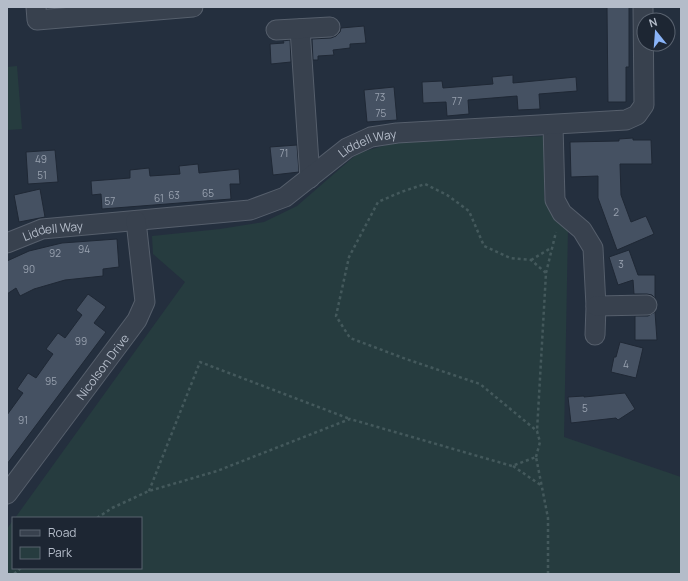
<svg xmlns="http://www.w3.org/2000/svg" width="688" height="581" font-family="Manrope,sans-serif">
	<style>
		.green { fill: #263c3f }
		.building { fill: #455162; stroke: #1f2835 }
		.lines { fill: none; stroke-linecap: round; stroke-linejoin: round }
		.minor-casing { stroke: #565f6c; stroke-width: 21 }
		.path { stroke: #44595c; stroke-width: 2.5; stroke-dasharray: 3 3; stroke-linecap: butt }
		.minor { stroke: #38414e; stroke-width: 19 }
		.labels { text-anchor: middle; dominant-baseline: central; stroke-width: 3.5; stroke-linejoin: round; paint-order: stroke }
		.number-label { font-size: 10px; fill: #98a1af }
		.street-label { font-size: 12px; fill: #b4bcc9; stroke: #1d2633 }
	</style>
	<rect width="100%" height="100%" fill="#242f3e"/>
	<g class="green">
		<path d="M 17,66 L 22,129 L 7,130 L 7,67 Z"/>
		<path d="M 545,136 L 544,198 L 568,229 L 564,437 L 681,477 L 681,574 L 7,574 L 7,529 L 13,520 L 13,568 L 141,568 L 141,518 L 15,518 L 185,282 L 153,254 L 152,236 L 220,229 L 264,222 L 297,206 L 358,153 L 394,143 Z"/>
	</g>
	<g class="building">
		<path d="M 607,7 L 629,7 L 629,67 L 626,67 L 626,102 L 608,102 Z"/>
		<path d="M 364,26 L 366,43 L 350,44 L 350,48 L 333,50 L 334,55 L 318,56 L 318,60 L 313,60 L 312,39 L 331,38 L 336,36 L 340,32 L 341,28 Z"/>
		<path d="M 290,40 L 291,62 L 271,64 L 270,44 L 284,43 L 283,41 Z"/>
		<path d="M 513,75 L 513,83 L 576,77 L 577,91 L 539,94 L 540,109 L 518,110 L 517,96 L 468,100 L 469,114 L 447,116 L 446,102 L 423,103 L 422,82 L 442,81 L 443,88 L 493,84 L 492,77 Z"/>
		<path d="M 394,87 L 397,120 L 367,122 L 364,90 Z"/>
		<path d="M 633,138 L 633,140 L 651,140 L 652,164 L 620,164 L 621,195 L 631,222 L 646,216 L 654,234 L 617,250 L 598,198 L 598,176 L 571,177 L 570,142 L 619,141 L 619,139 Z"/>
		<path d="M 297,145 L 299,172 L 273,175 L 270,147 Z"/>
		<path d="M 55,150 L 58,182 L 28,184 L 26,152 Z"/>
		<path d="M 198,164 L 199,173 L 239,169 L 240,184 L 230,184 L 231,199 L 102,209 L 101,194 L 92,195 L 91,181 L 130,178 L 130,170 L 149,168 L 150,176 L 180,174 L 179,166 Z"/>
		<path d="M 40,189 L 45,217 L 19,222 L 14,195 Z"/>
		<path d="M 117,239 L 119,267 L 103,269 L 103,276 L 65,280 L 34,289 L 20,296 L 16,288 L 7,294 L 7,261 L 29,251 L 62,243 Z"/>
		<path d="M 629,250 L 638,275 L 655,275 L 655,298 L 652,295 L 647,294 L 634,294 L 633,280 L 618,285 L 609,257 Z"/>
		<path d="M 88,294 L 106,307 L 94,323 L 106,332 L 7,464 L 7,415 L 23,393 L 17,389 L 28,373 L 36,378 L 53,354 L 46,349 L 58,333 L 65,338 L 82,315 L 76,310 Z"/>
		<path d="M 655,312 L 657,340 L 635,340 L 635,316 L 648,316 Z"/>
		<path d="M 620,342 L 643,348 L 636,378 L 611,372 L 614,357 L 616,357 Z"/>
		<path d="M 625,393 L 635,409 L 618,420 L 616,418 L 571,423 L 568,397 L 584,396 L 584,397 Z"/>
	</g>
	<g class="lines">
		<g class="minor-casing">
			<g id="minor">
				<path d="M 36,7 L 37,20 L 193,7"/>
				<path d="M 300,29 L 310,178"/>
				<path d="M 276,30 L 330,27"/>
				<path d="M 553,125 L 555,200 L 562,213 L 582,230 L 593,248 L 596,306 L 595,335"/>
				<path id="s1" d="M 7,243 L 42,229 L 250,210 L 285,197 L 347,148 L 371,137 L 397,133 L 626,120 L 637,115 L 644,105 L 643,7"/>
				<path d="M 596,306 L 647,305"/>
				<path id="s2" d="M 7,494 L 137,320 L 145,302 L 136,221"/>
			</g>
		</g>
		<g class="path">
			<path d="M 531,260 L 551,248"/>
			<path d="M 546,273 L 556,232"/>
			<path d="M 536,457 L 540,442 L 537,431 L 480,384 L 406,359 L 350,338 L 336,316 L 349,257 L 378,202 L 401,192 L 425,184 L 447,195 L 469,211 L 484,246 L 510,258 L 531,260 L 546,273 L 537,431"/>
			<path d="M 513,466 L 542,486"/>
			<path d="M 149,491 L 200,362 L 350,419"/>
			<path d="M 97,518 L 112,508 L 149,491 L 217,471 L 350,419 L 512,466 L 536,457 L 548,518 L 548,574"/>
			<path d="M 14,574 L 21,568"/>
		</g>
		<use href="#minor" class="minor"/>
	</g>
	<g class="labels">
		<g class="number-label">
			<text x="380" y="97">73</text>
			<text x="457" y="101">77</text>
			<text x="381" y="113">75</text>
			<text x="284" y="153">71</text>
			<text x="41" y="159">49</text>
			<text x="42" y="175">51</text>
			<text x="208" y="193">65</text>
			<text x="174" y="195">63</text>
			<text x="159" y="198">61</text>
			<text x="110" y="201">57</text>
			<text x="616" y="212">2</text>
			<text x="84" y="249">94</text>
			<text x="55" y="253">92</text>
			<text x="621" y="264">3</text>
			<text x="29" y="269">90</text>
			<text x="81" y="341">99</text>
			<text x="626" y="364">4</text>
			<text x="51" y="381">95</text>
			<text x="585" y="408">5</text>
			<text x="23" y="420">91</text>
		</g>
		<g class="street-label">
			<text stroke="none"><textPath href="#s1" startOffset="384">Liddell Way</textPath></text>
			<text stroke="none"><textPath href="#s1" startOffset="48">Liddell Way</textPath></text>
			<text stroke="none"><textPath href="#s2" startOffset="159">Nicolson Drive</textPath></text>
		</g>
	</g>
	<rect width="688" height="581" fill="none" stroke="#b4bcc9" stroke-width="16"/>
	<rect x="12" y="517" width="130" height="52" fill="#1d2633" stroke="#59626f"/>
	<rect x="20" y="530" width="20" height="6" fill="#38414e" stroke="#59626f"/>
	<text x="48" y="537" font-size="12" fill="#b4bcc9">Road</text>
	<rect x="20" y="547" width="20" height="12" fill="#263c3f" stroke="#59626f"/>
	<text x="48" y="557" font-size="12" fill="#b4bcc9">Park</text>
	<g transform="translate(656 32) rotate(343)"><circle r="19" fill="#1d2633" stroke="#59626f"/>
	<path d="M0-3L7 15L0 10L-7 15Z" fill="#8ab4f8"/>
	<text y="-6" font-size="11" font-weight="bold" text-anchor="middle" fill="#b4bcc9">N</text>
	</g>
</svg>
